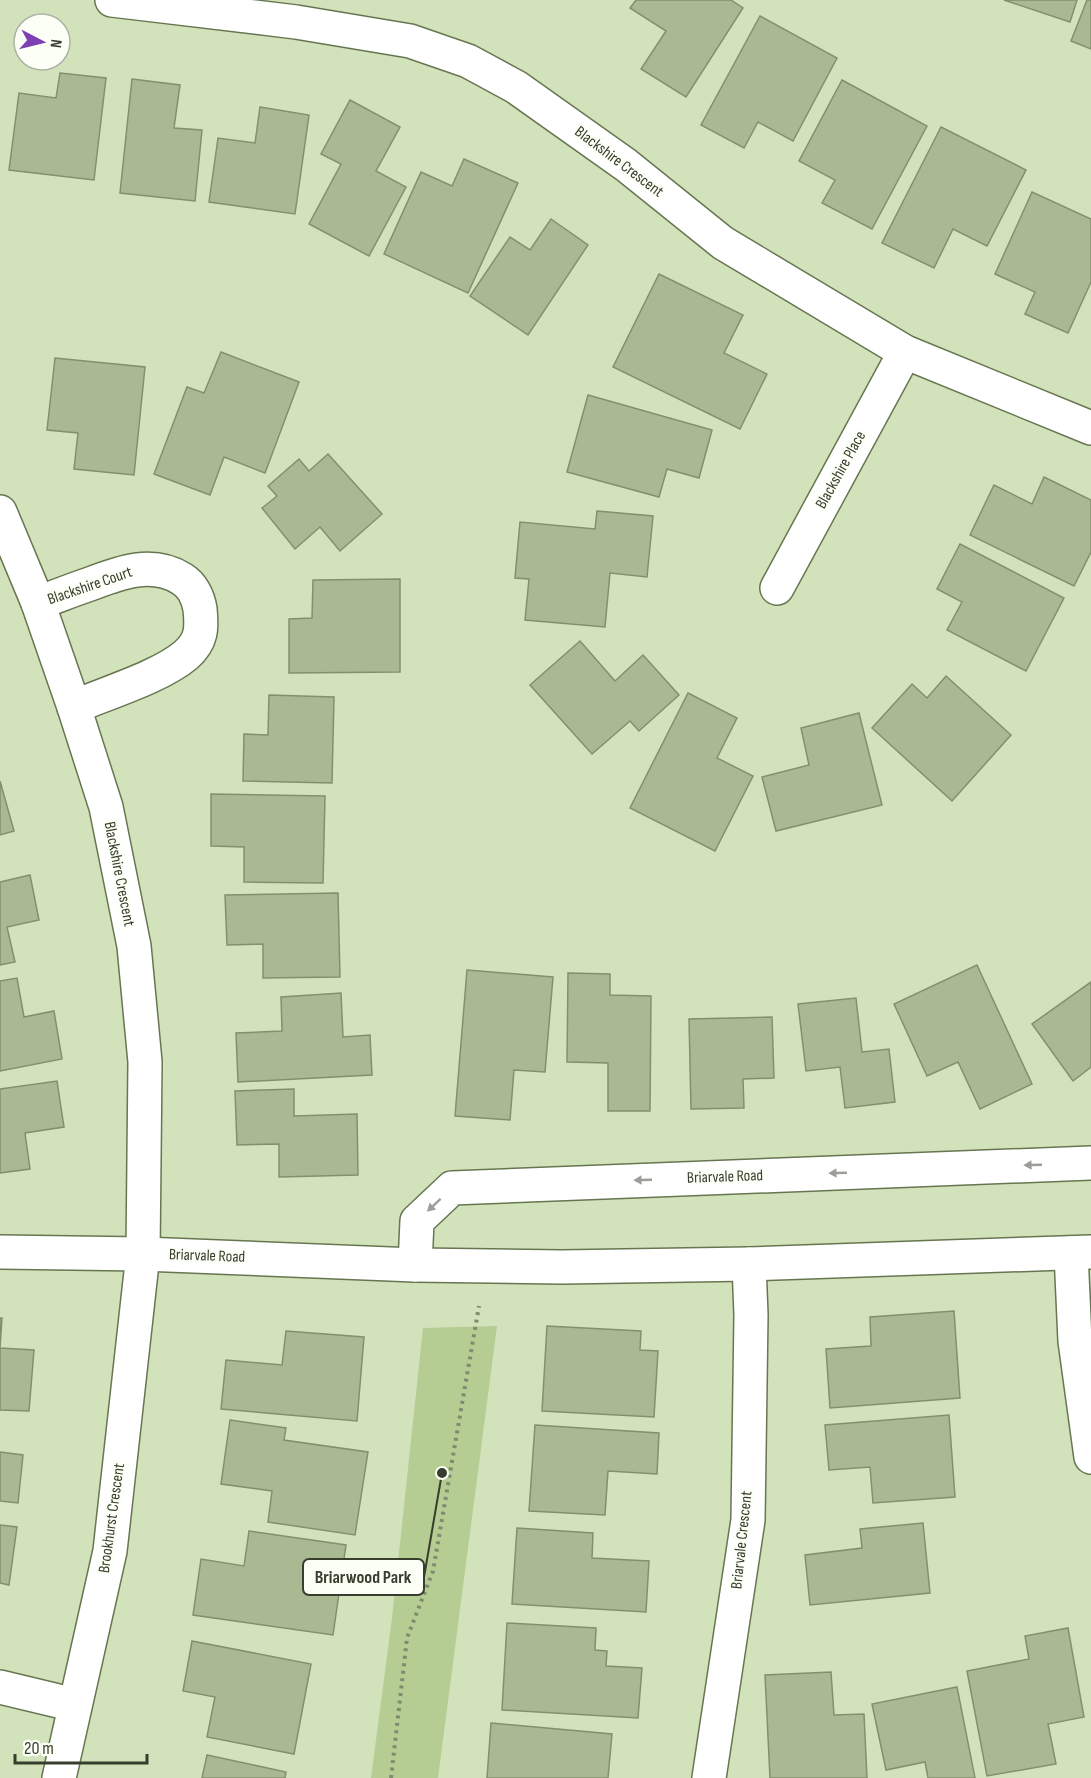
<svg xmlns="http://www.w3.org/2000/svg" width="1091" height="1778" font-family="'Sofia Sans Condensed',sans-serif">
	<style>
		.green { fill: #b5cc93 }
		.building { fill: #a9ba92; stroke: #82916b; stroke-width: 1.5 }
		.lines { fill: none; stroke-linecap: round; stroke-linejoin: round }
		.minor-casing { stroke: #677651; stroke-width: 36 }
		.tertiary-casing { stroke: #677651; stroke-width: 36 }
		.path { stroke: #7f8b6f; stroke-width: 4; stroke-dasharray: 3 4.5; stroke-linecap: butt }
		.minor { stroke: #fff; stroke-width: 33 }
		.tertiary { stroke: #fff; stroke-width: 33 }
		.oneway { fill: #9b9e96 }
		.labels { text-anchor: middle; dominant-baseline: central; stroke-width: 5; stroke-linejoin: round; paint-order: stroke }
		.street-label { font-size: 16px; fill: #373e2d; stroke: #fbfff6 }
		.leader { fill: none; stroke: #373e2d; stroke-width: 2 }
		.callout-dot { fill: #373e2d; stroke: #fbfff6; stroke-width: 2 }
		.callout { fill: #fbfff6; stroke: #373e2d; stroke-width: 2 }
		.callout-label { font-size: 18px; text-anchor: middle; font-weight: bold; fill: #373e2d }
	</style>
	<rect width="100%" height="100%" fill="#d2e3bb"/>
	<path class="green" d="M 497,1326 L 438,1778 L 371,1778 L 392,1618 L 423,1328 Z"/>
	<g class="building">
		<path d="M 636,0 L 731,0 L 743,8 L 686,97 L 641,69 L 666,31 L 630,8 Z"/>
		<path d="M 1004,0 L 1077,0 L 1070,22 Z"/>
		<path d="M 1087,0 L 1091,0 L 1091,49 L 1071,41 Z"/>
		<path d="M 760,16 L 837,58 L 793,141 L 758,122 L 744,148 L 701,125 Z"/>
		<path d="M 60,73 L 106,78 L 94,180 L 9,170 L 19,93 L 56,98 Z"/>
		<path d="M 132,79 L 180,85 L 174,128 L 202,130 L 195,201 L 120,193 Z"/>
		<path d="M 842,80 L 927,126 L 872,229 L 822,203 L 835,180 L 799,161 Z"/>
		<path d="M 350,100 L 400,127 L 376,171 L 406,187 L 369,256 L 309,224 L 341,164 L 321,154 Z"/>
		<path d="M 260,107 L 309,115 L 295,214 L 209,202 L 218,138 L 255,143 Z"/>
		<path d="M 941,127 L 1026,170 L 987,246 L 953,229 L 934,268 L 882,243 Z"/>
		<path d="M 464,159 L 518,183 L 468,293 L 384,254 L 421,172 L 452,186 Z"/>
		<path d="M 1032,192 L 1091,219 L 1091,282 L 1068,333 L 1025,314 L 1035,292 L 995,274 Z"/>
		<path d="M 551,219 L 588,245 L 528,335 L 470,296 L 510,237 L 530,250 Z"/>
		<path d="M 659,274 L 743,315 L 724,353 L 767,374 L 740,429 L 613,367 Z"/>
		<path d="M 221,352 L 299,382 L 265,473 L 224,457 L 210,495 L 154,474 L 187,387 L 204,393 Z"/>
		<path d="M 55,358 L 145,367 L 134,475 L 74,469 L 78,433 L 47,430 Z"/>
		<path d="M 588,395 L 712,430 L 699,478 L 667,469 L 659,497 L 567,472 Z"/>
		<path d="M 328,454 L 382,514 L 340,551 L 320,527 L 295,549 L 262,508 L 277,496 L 268,486 L 299,459 L 309,471 Z"/>
		<path d="M 1044,477 L 1091,500 L 1091,552 L 1074,586 L 970,535 L 994,485 L 1032,504 Z"/>
		<path d="M 597,511 L 653,516 L 647,577 L 610,573 L 605,627 L 525,620 L 529,579 L 515,578 L 520,522 L 595,529 Z"/>
		<path d="M 960,544 L 1064,598 L 1026,671 L 947,630 L 962,602 L 937,589 Z"/>
		<path d="M 400,579 L 400,672 L 289,673 L 289,619 L 312,618 L 313,580 Z"/>
		<path d="M 580,641 L 615,681 L 643,655 L 679,695 L 639,731 L 630,721 L 592,754 L 530,685 Z"/>
		<path d="M 946,676 L 1011,735 L 952,801 L 872,728 L 912,684 L 927,698 Z"/>
		<path d="M 688,693 L 737,718 L 717,758 L 753,776 L 715,851 L 630,808 Z"/>
		<path d="M 269,695 L 334,697 L 332,783 L 243,781 L 244,734 L 268,735 Z"/>
		<path d="M 859,713 L 882,805 L 776,831 L 762,777 L 809,765 L 801,728 Z"/>
		<path d="M 0,781 L 14,831 L 0,835 Z"/>
		<path d="M 211,794 L 325,796 L 323,883 L 244,882 L 244,847 L 211,846 Z"/>
		<path d="M 30,875 L 39,920 L 7,927 L 15,962 L 0,965 L 0,882 Z"/>
		<path d="M 338,893 L 340,977 L 263,978 L 263,944 L 227,945 L 225,895 Z"/>
		<path d="M 977,965 L 1032,1084 L 980,1109 L 958,1062 L 927,1076 L 894,1004 Z"/>
		<path d="M 467,970 L 553,977 L 545,1072 L 514,1070 L 510,1120 L 455,1116 Z"/>
		<path d="M 568,973 L 610,974 L 610,995 L 651,996 L 650,1111 L 608,1111 L 608,1063 L 567,1062 Z"/>
		<path d="M 17,978 L 24,1017 L 54,1011 L 62,1059 L 0,1071 L 0,981 Z"/>
		<path d="M 1091,982 L 1091,1067 L 1073,1081 L 1032,1024 Z"/>
		<path d="M 341,993 L 343,1037 L 370,1035 L 372,1075 L 238,1082 L 236,1033 L 282,1031 L 281,997 Z"/>
		<path d="M 856,998 L 862,1052 L 889,1049 L 895,1102 L 845,1108 L 840,1067 L 806,1071 L 798,1004 Z"/>
		<path d="M 772,1017 L 774,1078 L 743,1079 L 744,1108 L 691,1109 L 689,1019 Z"/>
		<path d="M 57,1081 L 64,1127 L 25,1133 L 30,1169 L 0,1173 L 0,1089 Z"/>
		<path d="M 294,1089 L 294,1116 L 357,1114 L 358,1175 L 279,1177 L 279,1144 L 237,1145 L 235,1091 Z"/>
		<path d="M 954,1311 L 960,1398 L 830,1408 L 826,1349 L 871,1346 L 870,1317 Z"/>
		<path d="M 0,1318 L 2,1318 L 0,1348 L 34,1350 L 29,1411 L 0,1410 Z"/>
		<path d="M 547,1326 L 641,1331 L 640,1350 L 658,1351 L 654,1417 L 542,1411 Z"/>
		<path d="M 286,1331 L 364,1337 L 357,1421 L 221,1409 L 226,1360 L 282,1365 Z"/>
		<path d="M 949,1415 L 955,1497 L 873,1503 L 870,1467 L 829,1470 L 825,1425 Z"/>
		<path d="M 230,1420 L 286,1428 L 284,1440 L 368,1452 L 355,1535 L 268,1522 L 272,1491 L 221,1484 Z"/>
		<path d="M 535,1425 L 659,1433 L 657,1474 L 608,1471 L 605,1515 L 529,1511 Z"/>
		<path d="M 0,1452 L 23,1455 L 18,1503 L 0,1501 Z"/>
		<path d="M 923,1523 L 930,1593 L 810,1605 L 805,1555 L 862,1548 L 860,1529 Z"/>
		<path d="M 0,1525 L 17,1527 L 9,1585 L 0,1583 Z"/>
		<path d="M 517,1528 L 593,1533 L 592,1558 L 649,1561 L 646,1612 L 512,1604 Z"/>
		<path d="M 249,1531 L 346,1545 L 333,1635 L 193,1615 L 201,1559 L 244,1566 Z"/>
		<path d="M 507,1623 L 596,1628 L 595,1650 L 607,1651 L 606,1666 L 642,1668 L 638,1718 L 502,1710 Z"/>
		<path d="M 1068,1628 L 1084,1717 L 1048,1724 L 1056,1764 L 987,1776 L 967,1671 L 1029,1659 L 1025,1636 Z"/>
		<path d="M 192,1641 L 311,1664 L 294,1754 L 207,1737 L 215,1697 L 183,1691 Z"/>
		<path d="M 831,1672 L 834,1715 L 864,1714 L 867,1778 L 770,1778 L 765,1675 Z"/>
		<path d="M 957,1687 L 975,1778 L 928,1778 L 925,1762 L 886,1770 L 872,1704 Z"/>
		<path d="M 491,1723 L 612,1734 L 608,1778 L 487,1778 Z"/>
		<path d="M 207,1755 L 286,1772 L 285,1778 L 202,1778 Z"/>
	</g>
	<g class="lines">
		<g class="minor-casing">
			<g id="minor">
				<path d="M 112,0 L 296,22 L 410,41 L 468,61 L 516,87 L 626,165 L 723,243 L 905,352 L 1091,428"/>
				<path d="M 0,512 L 38,603 L 74,707 L 106,807 L 134,946 L 145,1062 L 143,1254 L 110,1551 L 59,1778"/>
				<path d="M 777,588 L 905,352"/>
				<path d="M 38,603 C 55,597 72,590 90,584 C 119,573 152,560 182,579 C 192,585 198,597 200,609 C 202,628 202,641 186,655 C 160,677 106,693 74,707"/>
				<path d="M 1071,1253 L 1075,1341 L 1091,1457"/>
				<path d="M 415,1265 L 417,1221 L 452,1188 L 1091,1163"/>
				<path d="M 0,1687 L 75,1705"/>
				<path d="M 709,1778 L 748,1520 L 751,1315 L 749,1264"/>
			</g>
		</g>
		<g class="tertiary-casing">
			<path id="tertiary" d="M 0,1252 L 143,1254 L 415,1265 L 562,1267 L 749,1264 L 1091,1252"/>
		</g>
		<path class="path" d="M 391,1778 L 407,1638 L 433,1571 L 479,1306"/>
		<use href="#minor" class="minor"/>
		<use href="#tertiary" class="tertiary"/>
	</g>
	<defs><path id="oneway-solid" d="M-6-.8H1V-3.2L6.5 0L1 3.2V.8H-6Z" transform="scale(1.5)"/></defs>
	<g class="oneway">
		<use href="#oneway-solid" transform="translate(1033 1165) rotate(178)"/>
		<use href="#oneway-solid" transform="translate(838 1173) rotate(178)"/>
		<use href="#oneway-solid" transform="translate(643 1180) rotate(178)"/>
		<use href="#oneway-solid" transform="translate(434 1205) rotate(137)"/>
	</g>
	<g class="labels">
		<g class="street-label">
			<text transform="translate(619 162) rotate(37)">Blackshire Crescent</text>
			<text transform="translate(841 470) rotate(-61)">Blackshire Place</text>
			<text transform="translate(90 586) rotate(-19)">Blackshire Court</text>
			<text transform="translate(119 874) rotate(79)">Blackshire Crescent</text>
			<text transform="translate(725 1177) rotate(-2)">Briarvale Road</text>
			<text transform="translate(207 1256) rotate(2)">Briarvale Road</text>
			<text transform="translate(112 1518) rotate(-82)">Brookhurst Crescent</text>
			<text transform="translate(742 1540) rotate(-84)">Briarvale Crescent</text>
		</g>
	</g>
	<path class="leader" d="M442 1473L424 1577"/>
	<circle class="callout-dot" cx="442" cy="1473" r="6"/>
	<rect class="callout" x="303" y="1559" width="121" height="36" rx="6"/>
	<g class="callout-label">
		<text x="363" y="1583">Briarwood Park</text>
	</g>
	<g transform="translate(42 42) rotate(97)"><circle r="28" fill="#fbfff6" stroke="#adb2a6" stroke-width="1.5"/>
	<path d="M0-4.5L10 22L0 15L-10 22Z" fill="#8040b5"/>
	<text y="-9" font-size="16" font-weight="bold" text-anchor="middle" fill="#373e2d">N</text>
	</g>
	<path d="M15 1754v9h132v-9" fill="none" stroke="#373e2d" stroke-width="3"/>
	<text x="24" y="1754" font-size="18" fill="#373e2d" stroke="#fbfff6" stroke-width="4.5" paint-order="stroke">20 m</text>
</svg>
